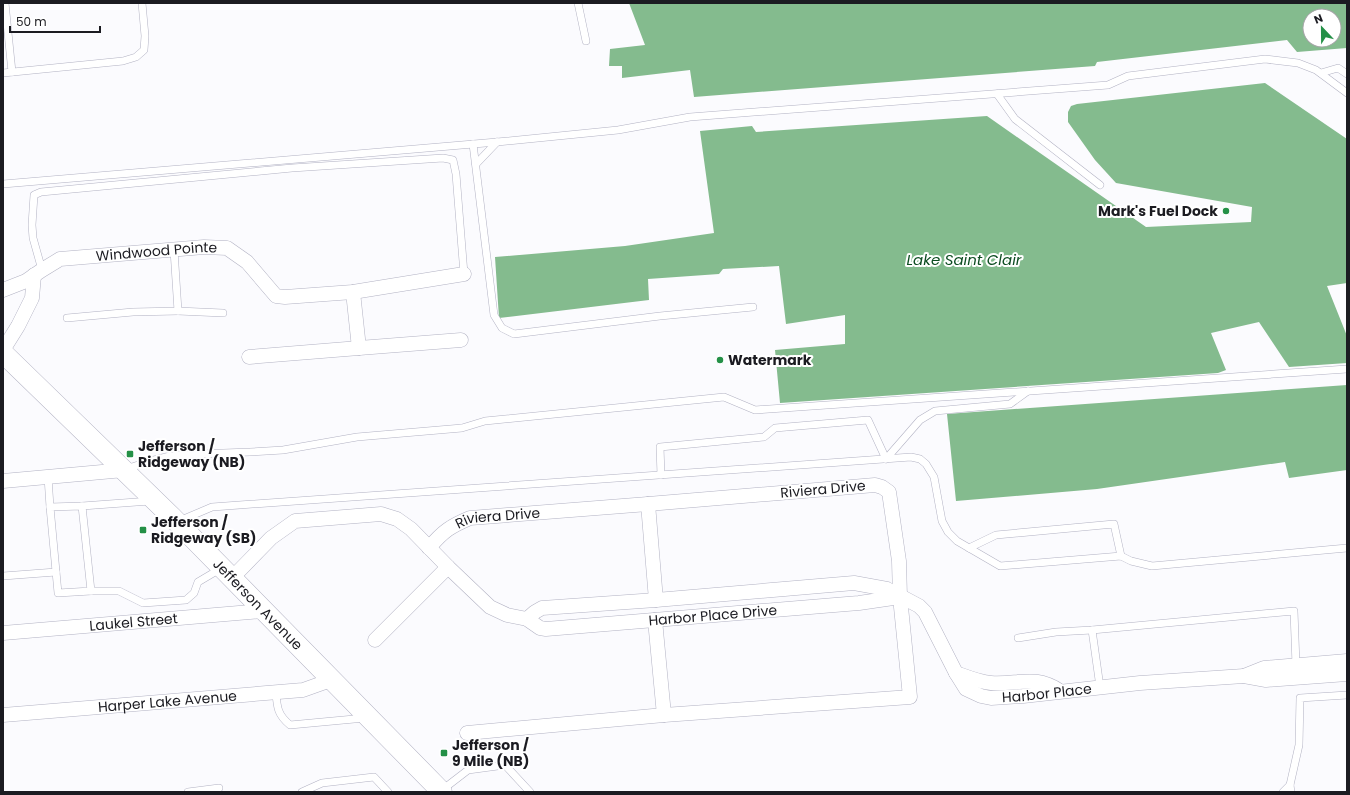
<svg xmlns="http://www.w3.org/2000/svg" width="1350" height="795" font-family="Poppins,sans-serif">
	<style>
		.water { fill: #84bb8e; fill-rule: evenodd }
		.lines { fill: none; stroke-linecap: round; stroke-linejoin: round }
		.service-casing { stroke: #b2b2c3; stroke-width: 8 }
		.minor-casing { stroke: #b2b2c3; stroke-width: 15 }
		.secondary-casing { stroke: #b2b2c3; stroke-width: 21 }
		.service { stroke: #fff; stroke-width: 7 }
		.minor { stroke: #fff; stroke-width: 14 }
		.secondary { stroke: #fff; stroke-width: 20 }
		.poi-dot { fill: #249047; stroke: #fff; stroke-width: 1.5 }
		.labels { text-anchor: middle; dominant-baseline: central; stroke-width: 4; stroke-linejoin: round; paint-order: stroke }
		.poi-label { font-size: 14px; font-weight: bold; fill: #1b1b21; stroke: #fff; text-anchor: start }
		.street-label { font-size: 14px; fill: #1b1b21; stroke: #fff }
		.water-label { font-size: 15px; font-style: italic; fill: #0d4d22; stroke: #fff }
	</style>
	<rect width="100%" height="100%" fill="#fbfbfe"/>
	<g class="water">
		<path d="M 629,3 L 1347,3 L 1347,48 L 1297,52 L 1287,40 L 1097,62 L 1095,66 L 694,97 L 690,70 L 622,78 L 622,66 L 609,66 L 610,49 L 645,45 ZM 1310,16 L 1334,16 L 1334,40 L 1310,40 Z"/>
		<path d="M 1265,83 L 1347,139 L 1347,283 L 1327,286 L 1347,336 L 1347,363 L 1289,367 L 1259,322 L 1211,333 L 1226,370 L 1218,373 L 780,403 L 775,350 L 845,344 L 845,315 L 786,324 L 779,266 L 723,269 L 719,274 L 648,279 L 649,300 L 499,318 L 495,257 L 625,246 L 714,233 L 700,131 L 752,126 L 756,132 L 987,116 L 1146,227 L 1251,222 L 1252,207 L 1116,183 L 1095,160 L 1068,122 L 1068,112 L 1071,106 L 1077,104 Z"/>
		<path d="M 1347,385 L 1347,470 L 1289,478 L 1285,462 L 1097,489 L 956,501 L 947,414 Z"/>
	</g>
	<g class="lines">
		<g class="service-casing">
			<g id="service">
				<path d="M 5,3 L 12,72"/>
				<path d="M 578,3 L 586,41"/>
				<path d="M 3,73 L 123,61 L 136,57 L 144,50 L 145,36 L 142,3"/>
				<path d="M 1321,73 L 1338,68 L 1347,74"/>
				<path d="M 997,94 L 1015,119 L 1100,185"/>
				<path d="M 473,144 L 494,315 L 502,328 L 514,334 L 660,316 L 753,307"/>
				<path d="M 476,164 L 497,142"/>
				<path d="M 3,184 L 497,142 L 618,130 L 690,117 L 1108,85 L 1128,76 L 1265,59 L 1298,63 L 1316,70 L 1347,93"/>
				<path d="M 42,270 L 33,238 L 32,225 L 34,195 L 41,192 L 292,168 L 443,158 L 453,160 L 456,174 L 464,274"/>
				<path d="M 178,311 L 223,313"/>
				<path d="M 67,318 L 133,312 L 178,311 L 174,250"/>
				<path d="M 126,469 L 150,461 L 170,456 L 197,454 L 250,452 L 283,450 L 357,437 L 462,428 L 485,421 L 724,397 L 755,410 L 1347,369"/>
				<path d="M 661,475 L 660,447 L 764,437 L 775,428 L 868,420 L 886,459 L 920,420 L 935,411 L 1010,404 L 1028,391"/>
				<path d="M 48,477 L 50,507"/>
				<path d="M 82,506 L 91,591 L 58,593 L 50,507 Z"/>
				<path d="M 82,506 L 150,501"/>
				<path d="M 179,521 L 212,507 L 911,457 L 920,459 L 926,464 L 934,477 L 942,521 L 948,532 L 957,541 L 1000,566 L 1121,556 L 1131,561 L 1152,566 L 1347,548"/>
				<path d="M 969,548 L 996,535 L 1114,524 L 1121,556"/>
				<path d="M 3,576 L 56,572"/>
				<path d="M 91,591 L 119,591 L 143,603 L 186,600 L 194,593 L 198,582 L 220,569"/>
				<path d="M 1092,630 L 1100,687"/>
				<path d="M 1018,638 L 1056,632 L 1092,630 L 1294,611 L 1296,665"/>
				<path d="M 276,693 C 277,708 278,715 290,725 L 365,718"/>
				<path d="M 1290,785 L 1299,745 L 1300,698 L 1347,695"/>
				<path d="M 442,790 L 468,770 L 505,765 L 530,792"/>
				<path d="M 188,792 L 219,788"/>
				<path d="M 302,792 L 322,783 L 374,777 L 388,792"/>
				<path d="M 1283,792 L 1290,785 L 1291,792"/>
			</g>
		</g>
		<g class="minor-casing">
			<g id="minor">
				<path id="s1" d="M 3,290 L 26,281 L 42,270 L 60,259 L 204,247 L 227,248 L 247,262 L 276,296 L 285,297 L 353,292 L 464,274"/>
				<path d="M 353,292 L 359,348 L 461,340"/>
				<path d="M 3,350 L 18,326 L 32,298 L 34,275"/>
				<path d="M 249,357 L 359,348"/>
				<path d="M 3,481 L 124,470"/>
				<path id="s2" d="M 429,548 C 443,531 451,526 470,518 L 648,504"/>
				<path id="s3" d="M 232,578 L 271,538 L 295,521 L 381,514 L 397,519 L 411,529 L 448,567 L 490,607 L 507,615 L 527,619 L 540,628 L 546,629 L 859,603 L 900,597"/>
				<path id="s4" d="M 527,619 L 535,612 L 542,608 L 656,600 L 854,583 L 887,589 L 919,606 L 925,612 L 956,673 L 966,689 L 981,696 L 991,698 L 1023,696 L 1140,683 L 1244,676 L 1266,680 L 1347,674"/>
				<path d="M 655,620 L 664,715"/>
				<path id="s5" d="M 3,633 L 263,611"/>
				<path d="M 375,640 L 448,567"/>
				<path d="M 956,673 C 967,677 979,682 991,683 C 1018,685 1034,674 1060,691"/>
				<path d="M 1244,676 L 1264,668 L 1347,661"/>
				<path id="s6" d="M 3,715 L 303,690 L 331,680"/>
				<path d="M 467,733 L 664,715 L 910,697 L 900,597 L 899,561 L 889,492 L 882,487 L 875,485 L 648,504 L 656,600"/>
			</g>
		</g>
		<g class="secondary-casing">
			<g id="secondary">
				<path id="s7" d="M 3,353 L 173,518 L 442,792"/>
			</g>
		</g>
		<use href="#service" class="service"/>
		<use href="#minor" class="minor"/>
		<use href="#secondary" class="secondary"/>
	</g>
	<g class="poi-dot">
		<circle cx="1226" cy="211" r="4"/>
		<circle cx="720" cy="360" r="4"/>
		<rect x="126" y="450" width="8" height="8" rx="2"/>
		<rect x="139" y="526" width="8" height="8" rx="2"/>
		<rect x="440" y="749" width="8" height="8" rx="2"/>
	</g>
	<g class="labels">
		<g class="poi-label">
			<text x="1218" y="211" text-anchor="end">Mark's Fuel Dock</text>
			<text x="728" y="360">Watermark</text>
			<text x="138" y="446">Jefferson /<tspan x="138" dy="16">Ridgeway (NB)</tspan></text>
			<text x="151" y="522">Jefferson /<tspan x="151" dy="16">Ridgeway (SB)</tspan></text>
			<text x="452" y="745">Jefferson /<tspan x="452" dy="16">9 Mile (NB)</tspan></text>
		</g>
		<g class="street-label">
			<text stroke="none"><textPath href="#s1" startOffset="162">Windwood Pointe</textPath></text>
			<text transform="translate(823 489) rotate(-5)">Riviera Drive</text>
			<text stroke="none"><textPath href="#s2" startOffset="79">Riviera Drive</textPath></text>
			<text stroke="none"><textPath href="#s7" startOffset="358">Jefferson Avenue</textPath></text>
			<text stroke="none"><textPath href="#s3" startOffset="545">Harbor Place Drive</textPath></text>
			<text stroke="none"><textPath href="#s5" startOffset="131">Laukel Street</textPath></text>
			<text stroke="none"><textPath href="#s4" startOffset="580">Harbor Place</textPath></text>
			<text stroke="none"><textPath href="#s6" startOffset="165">Harper Lake Avenue</textPath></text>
		</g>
		<g class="water-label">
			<text x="964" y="259">Lake Saint Clair</text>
		</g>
	</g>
	<rect width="1350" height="795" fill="none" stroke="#1b1b21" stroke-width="8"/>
	<g transform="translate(1322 28) rotate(338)"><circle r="19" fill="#ffffff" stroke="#a4a4a6"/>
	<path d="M0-3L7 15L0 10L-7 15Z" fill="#249047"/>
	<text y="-6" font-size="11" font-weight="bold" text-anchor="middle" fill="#1b1b21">N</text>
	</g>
	<path d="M10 26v6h90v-6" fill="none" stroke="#1b1b21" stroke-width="2"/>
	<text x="16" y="26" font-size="12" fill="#1b1b21" stroke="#ffffff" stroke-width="3" paint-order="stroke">50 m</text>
</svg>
